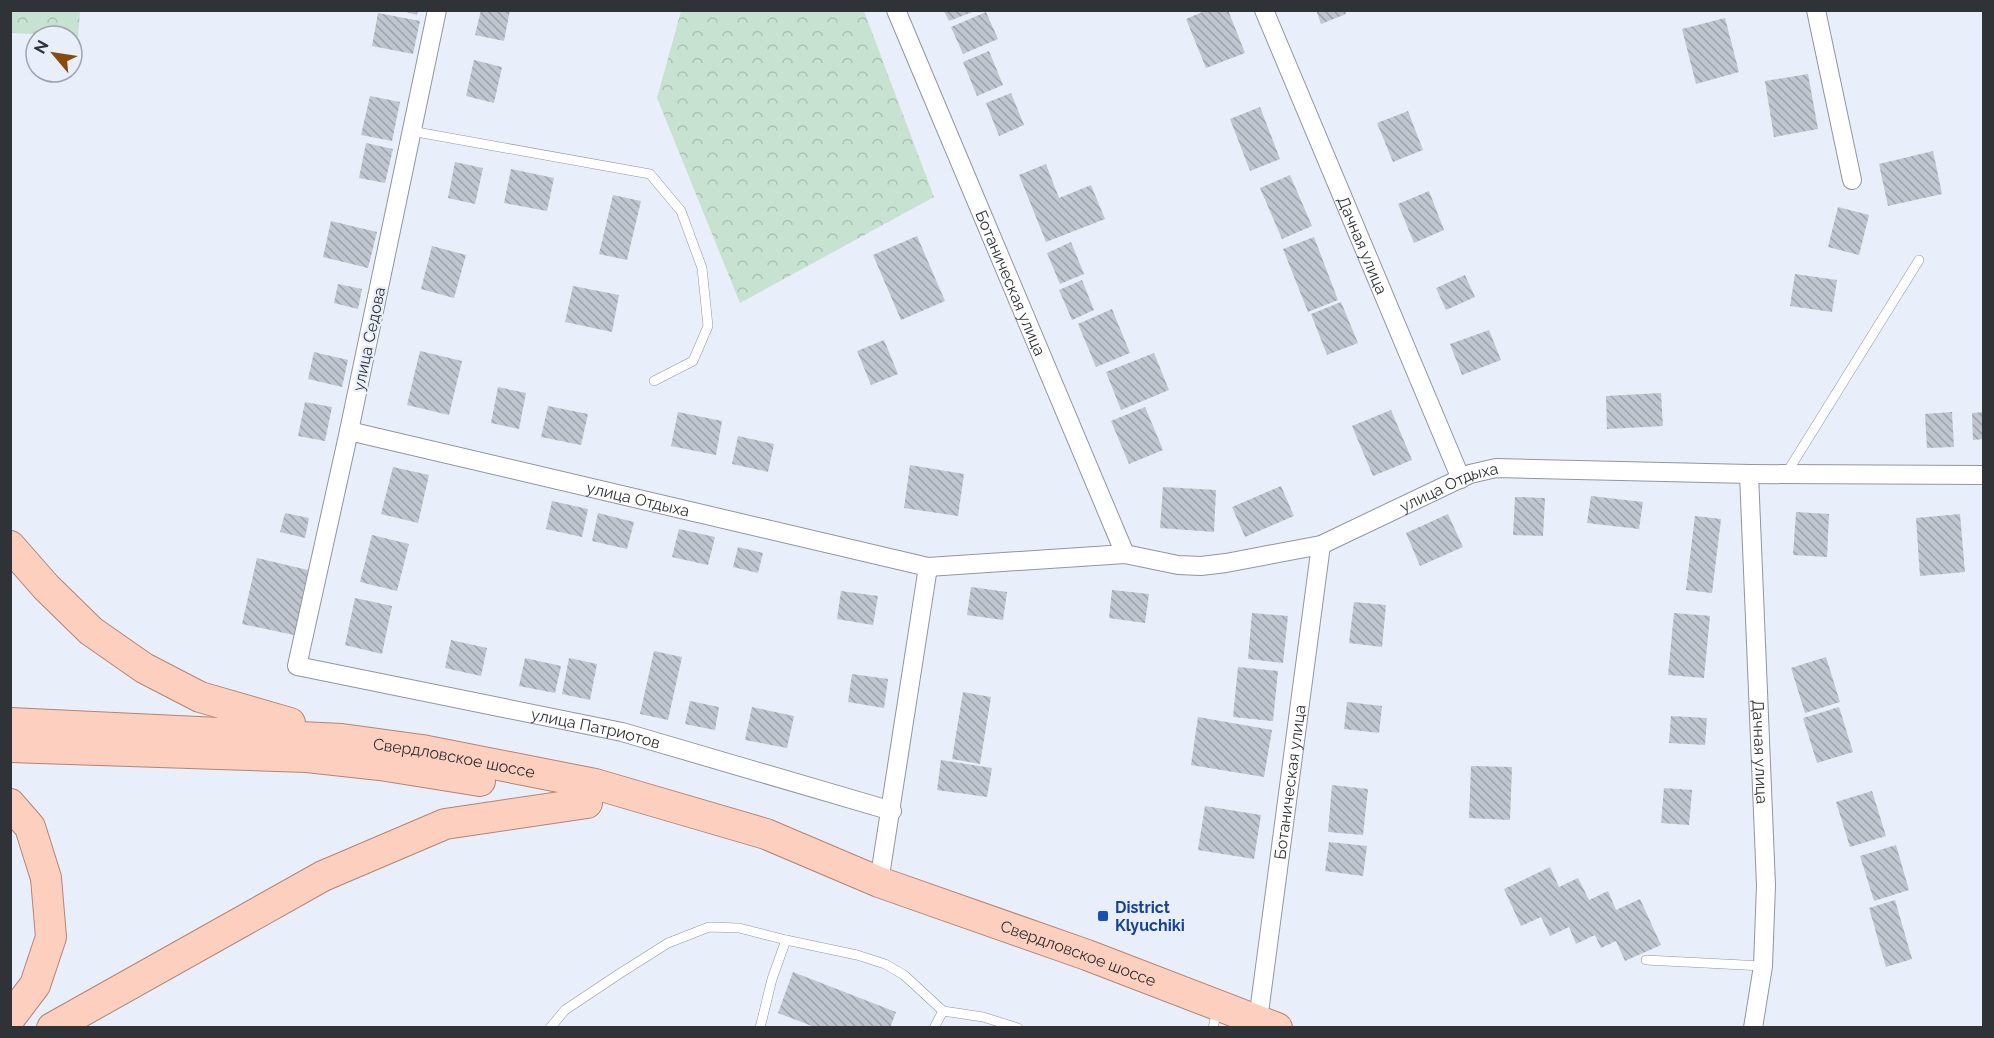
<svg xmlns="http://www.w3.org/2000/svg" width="1994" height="1038" font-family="Raleway,sans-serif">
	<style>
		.forest { fill: url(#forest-crowns) }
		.building { fill: url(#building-back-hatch) }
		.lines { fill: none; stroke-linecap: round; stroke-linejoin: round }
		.service-casing { stroke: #9095a0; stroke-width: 10 }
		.minor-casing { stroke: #9095a0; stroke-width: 20 }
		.primary-casing { stroke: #b48373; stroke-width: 32 }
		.service { stroke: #fff; stroke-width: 9 }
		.minor { stroke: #fff; stroke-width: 18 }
		.primary { stroke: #fdcfbf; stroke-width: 30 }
		.transit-dot { fill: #1a4fb4; stroke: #e9effa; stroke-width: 2 }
		.labels { text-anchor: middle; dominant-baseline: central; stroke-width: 4.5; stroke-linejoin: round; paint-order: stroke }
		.street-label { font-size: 16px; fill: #2f3236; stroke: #e9effa }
		.transit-label { font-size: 16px; font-weight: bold; fill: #164399; stroke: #e9effa; text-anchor: start }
	</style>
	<defs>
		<pattern id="forest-crowns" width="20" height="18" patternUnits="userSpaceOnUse" patternTransform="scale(1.5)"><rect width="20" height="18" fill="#c7e2d0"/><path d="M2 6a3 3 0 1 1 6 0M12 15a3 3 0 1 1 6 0" fill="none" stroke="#abc2b3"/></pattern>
		<pattern id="building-back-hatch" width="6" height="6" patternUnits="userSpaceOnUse" patternTransform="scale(1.5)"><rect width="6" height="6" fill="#c0c6d0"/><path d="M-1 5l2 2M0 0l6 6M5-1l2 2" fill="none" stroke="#9ca1aa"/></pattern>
	</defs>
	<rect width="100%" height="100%" fill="#e9effa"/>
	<g class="forest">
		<path d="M 10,11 L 80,11 L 78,39 L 72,38 L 72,36 L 11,33 Z"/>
		<path d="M 681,11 L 864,11 L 934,197 L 740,303 L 657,98 Z"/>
	</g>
	<g class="building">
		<path d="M 399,10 L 418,10 L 417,15 Z"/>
		<path d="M 481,10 L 510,10 L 504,41 L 475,35 Z"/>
		<path d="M 1207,10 L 1228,10 L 1245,53 L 1206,68 L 1186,19 Z"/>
		<path d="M 1316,10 L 1345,10 L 1346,14 L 1321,24 Z"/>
		<path d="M 944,11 L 975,11 L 949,21 Z"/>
		<path d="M 986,12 L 998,39 L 963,54 L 951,27 Z"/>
		<path d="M 378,13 L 420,21 L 413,54 L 372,46 Z"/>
		<path d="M 1725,18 L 1739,72 L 1696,84 L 1682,29 Z"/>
		<path d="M 989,51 L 1003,85 L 977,96 L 963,62 Z"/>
		<path d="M 474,60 L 502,67 L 494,103 L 466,96 Z"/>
		<path d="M 1808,74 L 1818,129 L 1774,137 L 1765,81 Z"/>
		<path d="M 1011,93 L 1024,125 L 999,136 L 986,103 Z"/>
		<path d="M 370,96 L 400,102 L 392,141 L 361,135 Z"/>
		<path d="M 1260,107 L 1280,159 L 1250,171 L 1230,119 Z"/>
		<path d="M 1408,111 L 1423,150 L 1393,162 L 1377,123 Z"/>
		<path d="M 366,143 L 393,149 L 385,183 L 359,178 Z"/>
		<path d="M 1933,151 L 1942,194 L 1888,206 L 1879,164 Z"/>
		<path d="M 455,162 L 483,168 L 475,204 L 448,198 Z"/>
		<path d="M 1046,164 L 1059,198 L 1091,185 L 1105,219 L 1046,242 L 1019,175 Z"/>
		<path d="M 511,169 L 554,178 L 547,211 L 504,203 Z"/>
		<path d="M 1290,175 L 1312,226 L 1282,239 L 1260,188 Z"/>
		<path d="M 1429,191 L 1444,230 L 1414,243 L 1398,204 Z"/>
		<path d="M 613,195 L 641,201 L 627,260 L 599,254 Z"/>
		<path d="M 1838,207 L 1869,215 L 1859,255 L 1828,247 Z"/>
		<path d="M 331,221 L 377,232 L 368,268 L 323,257 Z"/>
		<path d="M 917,236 L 945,301 L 901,320 L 873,255 Z"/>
		<path d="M 1314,237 L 1338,300 L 1308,312 L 1283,249 Z"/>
		<path d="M 1071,242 L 1084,274 L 1060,284 L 1047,253 Z"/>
		<path d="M 432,246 L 466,255 L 454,298 L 421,289 Z"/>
		<path d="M 1795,274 L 1837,280 L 1832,312 L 1790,306 Z"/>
		<path d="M 1465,275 L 1475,297 L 1446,310 L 1436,288 Z"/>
		<path d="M 1082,280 L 1094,310 L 1072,320 L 1059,290 Z"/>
		<path d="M 338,284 L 362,289 L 358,309 L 334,303 Z"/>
		<path d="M 573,286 L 619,295 L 612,332 L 565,322 Z"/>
		<path d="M 1341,302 L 1358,343 L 1327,355 L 1311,314 Z"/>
		<path d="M 1112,309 L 1130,353 L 1096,367 L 1078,324 Z"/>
		<path d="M 1489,330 L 1501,360 L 1462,375 L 1450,344 Z"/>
		<path d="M 884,340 L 898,374 L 871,385 L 857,351 Z"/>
		<path d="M 420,351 L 462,361 L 449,415 L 407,405 Z"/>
		<path d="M 314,352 L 348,360 L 342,387 L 308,379 Z"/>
		<path d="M 1154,353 L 1169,390 L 1121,410 L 1106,372 Z"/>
		<path d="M 498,387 L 526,393 L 519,429 L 491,423 Z"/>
		<path d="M 1661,393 L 1663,426 L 1607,429 L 1606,396 Z"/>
		<path d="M 305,402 L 332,407 L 325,441 L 298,436 Z"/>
		<path d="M 548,406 L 588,414 L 581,445 L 541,437 Z"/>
		<path d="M 1145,407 L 1163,450 L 1129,464 L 1111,421 Z"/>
		<path d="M 1391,410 L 1412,460 L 1373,476 L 1352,426 Z"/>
		<path d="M 678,412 L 722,421 L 716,455 L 671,446 Z"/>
		<path d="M 1952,412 L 1954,447 L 1927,448 L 1925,414 Z"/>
		<path d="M 1984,412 L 1984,439 L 1973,440 L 1972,413 Z"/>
		<path d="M 738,436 L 774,444 L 768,472 L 732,464 Z"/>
		<path d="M 910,465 L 964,474 L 958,516 L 904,508 Z"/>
		<path d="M 393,467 L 429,475 L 418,523 L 381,514 Z"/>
		<path d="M 1281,486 L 1294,516 L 1245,537 L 1232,507 Z"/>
		<path d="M 1163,487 L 1216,490 L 1214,532 L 1160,528 Z"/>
		<path d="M 1591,496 L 1643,502 L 1639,529 L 1587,523 Z"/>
		<path d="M 1515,497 L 1545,498 L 1543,536 L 1513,535 Z"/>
		<path d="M 552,501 L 588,509 L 582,537 L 546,529 Z"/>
		<path d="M 1796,512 L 1829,514 L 1827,557 L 1793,555 Z"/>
		<path d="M 285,513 L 309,518 L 305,538 L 280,532 Z"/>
		<path d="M 598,513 L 634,522 L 627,549 L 592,541 Z"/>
		<path d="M 1448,514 L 1463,547 L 1420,566 L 1406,533 Z"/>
		<path d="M 1960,514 L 1965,572 L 1920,576 L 1916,518 Z"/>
		<path d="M 1695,516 L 1721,519 L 1712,593 L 1686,590 Z"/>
		<path d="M 679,529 L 715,537 L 708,565 L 672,557 Z"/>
		<path d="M 372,535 L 409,544 L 397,591 L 360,582 Z"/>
		<path d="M 738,547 L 763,553 L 758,573 L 733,567 Z"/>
		<path d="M 257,558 L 308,570 L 294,635 L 242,624 Z"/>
		<path d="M 971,587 L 1007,592 L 1003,620 L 967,615 Z"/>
		<path d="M 1112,590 L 1149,594 L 1145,623 L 1109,618 Z"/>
		<path d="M 841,591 L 878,596 L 873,625 L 837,619 Z"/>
		<path d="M 355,598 L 392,606 L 382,654 L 345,645 Z"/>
		<path d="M 1354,602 L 1386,605 L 1382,647 L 1349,643 Z"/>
		<path d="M 1252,613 L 1288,616 L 1283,663 L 1248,659 Z"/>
		<path d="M 1674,613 L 1710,616 L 1704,678 L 1668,675 Z"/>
		<path d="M 451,640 L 487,648 L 481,676 L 445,668 Z"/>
		<path d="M 654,651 L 682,657 L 668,720 L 640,714 Z"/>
		<path d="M 1826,657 L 1840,702 L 1805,713 L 1791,668 Z"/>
		<path d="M 525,658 L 561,666 L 555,693 L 519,686 Z"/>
		<path d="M 569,658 L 597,664 L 590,700 L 562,694 Z"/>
		<path d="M 1238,667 L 1278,671 L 1273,721 L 1233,717 Z"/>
		<path d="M 852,674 L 888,679 L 884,708 L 848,702 Z"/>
		<path d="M 963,692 L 991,697 L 980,764 L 952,759 Z"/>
		<path d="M 690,701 L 719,707 L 715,730 L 685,724 Z"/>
		<path d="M 1347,702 L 1382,706 L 1379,733 L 1344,729 Z"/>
		<path d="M 752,707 L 794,716 L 787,748 L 745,740 Z"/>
		<path d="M 1839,707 L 1853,752 L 1817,763 L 1803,718 Z"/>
		<path d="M 1671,716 L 1707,718 L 1705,745 L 1669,743 Z"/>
		<path d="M 1198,717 L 1272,730 L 1264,777 L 1191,765 Z"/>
		<path d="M 941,760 L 992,768 L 987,797 L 937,790 Z"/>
		<path d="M 1471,766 L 1512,767 L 1510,820 L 1469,818 Z"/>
		<path d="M 1332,785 L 1368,789 L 1363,835 L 1328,832 Z"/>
		<path d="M 1664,788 L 1692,790 L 1689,825 L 1661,823 Z"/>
		<path d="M 1872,791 L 1886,836 L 1850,847 L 1836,802 Z"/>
		<path d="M 1205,806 L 1261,815 L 1254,859 L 1198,850 Z"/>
		<path d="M 1329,842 L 1367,846 L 1363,876 L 1325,871 Z"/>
		<path d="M 1896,845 L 1909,890 L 1874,901 L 1860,856 Z"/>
		<path d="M 1550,867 L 1559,887 L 1578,878 L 1589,900 L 1608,891 L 1616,910 L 1640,899 L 1661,945 L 1625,961 L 1616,941 L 1601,948 L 1595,935 L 1576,944 L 1569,927 L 1550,936 L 1541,917 L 1521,926 L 1504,889 Z"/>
		<path d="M 1895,900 L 1912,959 L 1886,967 L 1869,908 Z"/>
		<path d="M 793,972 L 896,1012 L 890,1028 L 817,1028 L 778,1013 Z"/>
	</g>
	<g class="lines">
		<g class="service-casing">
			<g id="service">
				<path d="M 411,131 L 650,174 L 681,211 L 702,268 L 708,326 L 693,361 L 654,381"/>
				<path d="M 1786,474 L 1919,260"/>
				<path d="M 1646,960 L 1763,966"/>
				<path d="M 550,1028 L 565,1010 L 619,974 L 668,943 L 709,927 L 739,928 L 786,940 L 857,955 L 885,964 L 904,975 L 943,1011 L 983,1017 L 1018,1028"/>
				<path d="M 760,1028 L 772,979 L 786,940"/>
				<path d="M 934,1028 L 943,1011"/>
				<path d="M 1213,1028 L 1217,1010"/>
			</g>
		</g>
		<g class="minor-casing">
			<g id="minor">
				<path id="s1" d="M 437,10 L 349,431 L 297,666 L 622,732 L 892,811"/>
				<path id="s2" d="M 896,10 L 1125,554"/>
				<path id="s3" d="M 1264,10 L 1461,479"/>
				<path d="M 1816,10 L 1852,180"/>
				<path id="s4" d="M 349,431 L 928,567 L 1125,554 L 1178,565 L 1201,566 L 1226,563 L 1321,545 L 1470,474 L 1496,468 L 1749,474 L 1984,475"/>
				<path id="s5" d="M 1749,474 L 1766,885 L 1763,966 L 1753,1028"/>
				<path d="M 879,882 L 928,567"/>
				<path id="s6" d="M 1258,1020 L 1321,545"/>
			</g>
		</g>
		<g class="primary-casing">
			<g id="primary">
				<path d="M 10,546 L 46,587 L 91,631 L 144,668 L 200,697 L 290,723"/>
				<path id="s7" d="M 10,723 L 342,739 L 422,750 L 595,784 L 766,834 L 879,882 L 1087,955 L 1277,1028"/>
				<path d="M 10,747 L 307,757 L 380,765 L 480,781"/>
				<path d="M 10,804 L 30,827 L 46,878 L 51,937 L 35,985 L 10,1018"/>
				<path d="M 52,1028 L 323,876 L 445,824 L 587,803"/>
			</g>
		</g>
		<use href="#service" class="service"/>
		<use href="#minor" class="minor"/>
		<use href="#primary" class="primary"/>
	</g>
	<rect class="transit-dot" x="1097" y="910" width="12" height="12" rx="3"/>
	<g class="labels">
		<g class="street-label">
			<text stroke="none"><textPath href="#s3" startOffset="255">Дачная улица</textPath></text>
			<text stroke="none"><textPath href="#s2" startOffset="296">Ботаническая улица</textPath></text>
			<text transform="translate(369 339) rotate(-78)">улица Седова</text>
			<text stroke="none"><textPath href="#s4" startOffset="1132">улица Отдыха</textPath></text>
			<text stroke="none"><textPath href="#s4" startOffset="297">улица Отдыха</textPath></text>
			<text stroke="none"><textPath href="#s1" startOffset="976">улица Патриотов</textPath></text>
			<text stroke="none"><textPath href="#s5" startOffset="278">Дачная улица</textPath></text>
			<text stroke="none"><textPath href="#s7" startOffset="446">Свердловское шоссе</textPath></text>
			<text stroke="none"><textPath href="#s6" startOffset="240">Ботаническая улица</textPath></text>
			<text stroke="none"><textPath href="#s7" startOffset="1102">Свердловское шоссе</textPath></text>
		</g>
		<g class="transit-label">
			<text x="1115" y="907">District<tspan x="1115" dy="18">Klyuchiki</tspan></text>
		</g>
	</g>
	<rect width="1994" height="1038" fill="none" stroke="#2f3236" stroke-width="24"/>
	<g transform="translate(54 54) rotate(299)"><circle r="28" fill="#e9effa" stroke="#9fa3ac" stroke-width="1.5"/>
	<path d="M0-4.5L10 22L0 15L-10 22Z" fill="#894b0d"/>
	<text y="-9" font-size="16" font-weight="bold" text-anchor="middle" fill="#2f3236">N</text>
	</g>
</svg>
